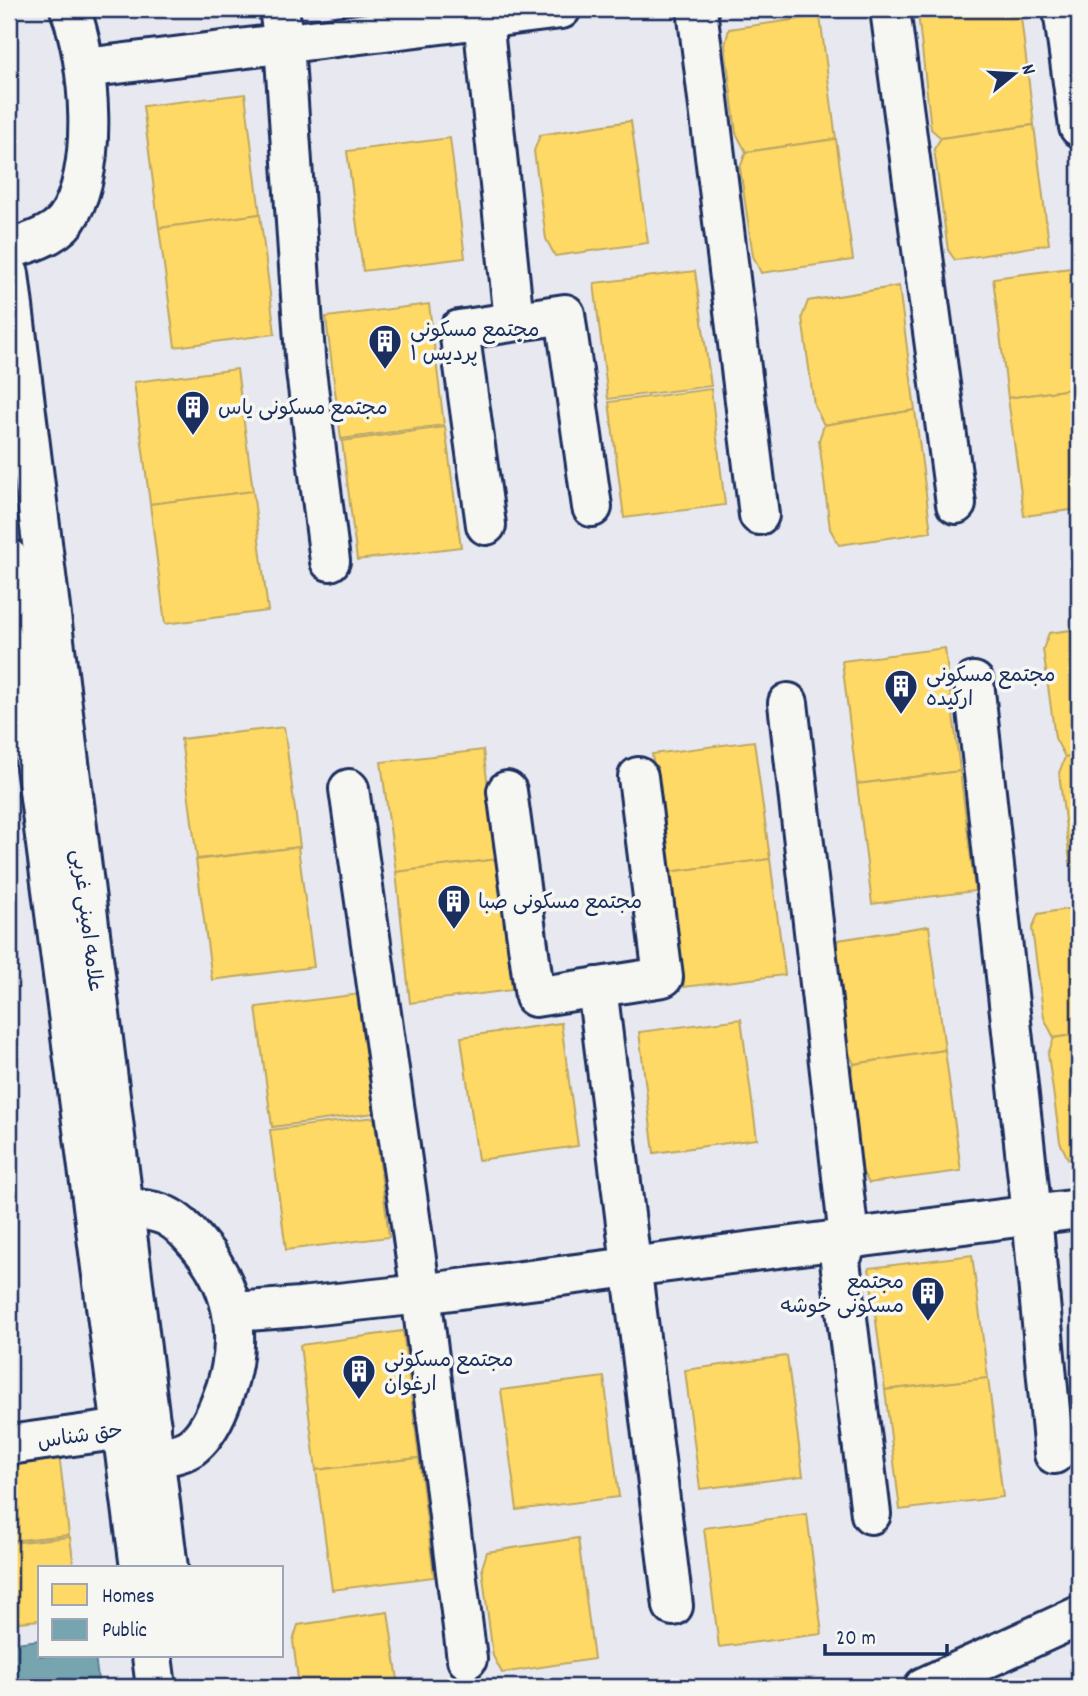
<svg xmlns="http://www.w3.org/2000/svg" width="1088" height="1696" font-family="Dekko,'Playpen Sans Arabic',sans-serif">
<rect width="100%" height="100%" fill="#e8e9f0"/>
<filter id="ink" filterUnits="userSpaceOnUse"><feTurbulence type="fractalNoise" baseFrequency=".0143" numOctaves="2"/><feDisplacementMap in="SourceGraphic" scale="14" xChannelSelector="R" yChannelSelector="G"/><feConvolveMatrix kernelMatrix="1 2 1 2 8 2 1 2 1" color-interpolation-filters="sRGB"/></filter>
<g filter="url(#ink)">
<g fill="#ffd966" stroke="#bba664" stroke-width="2">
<path d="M133,9H181L134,15Z"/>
<path d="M920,9H1020L1034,125L941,138L931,129L918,13Z"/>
<path d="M820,16L836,139L746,152L736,133L725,45L729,29Z"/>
<path d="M245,94L260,214L159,228L143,106Z"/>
<path d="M631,121L648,243L555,256L546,239L534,151L540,135Z"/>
<path d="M1034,125L1049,244L955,260L948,250L934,149L941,138Z"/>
<path d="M450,138L465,258L363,271L347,151Z"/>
<path d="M836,139L853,260L761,273L753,256L740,168L746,152Z"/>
<path d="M260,214L275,334L175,347L159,228Z"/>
<path d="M1079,267V388L1008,398L993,278Z"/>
<path d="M695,271L711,386L608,399L594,283Z"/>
<path d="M899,286L915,410L824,425L814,405L802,317L808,301Z"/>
<path d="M429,304L444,425L341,439L326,317Z"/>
<path d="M237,369L253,491L150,504L134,382Z"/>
<path d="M1079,388V509L1024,516L1008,398Z"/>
<path d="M711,389L725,505L624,518L609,402Z"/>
<path d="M915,410L931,532L839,545L830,529L819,440L824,425Z"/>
<path d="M445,427L461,547L357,560L342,441Z"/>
<path d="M253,491L268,611L165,624L150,504Z"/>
<path d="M1079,629V755L1065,757L1055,738L1043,649L1049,633Z"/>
<path d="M945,648L960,771L857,784L842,661Z"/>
<path d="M284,727L300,847L197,859L181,739Z"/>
<path d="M754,741L770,859L668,872L652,754Z"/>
<path d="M483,750L498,859L396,872L381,762Z"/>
<path d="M1079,755V877L1070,861L1059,773L1065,757Z"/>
<path d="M960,771L975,891L872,904L857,784Z"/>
<path d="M298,847L314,967L212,980L196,860Z"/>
<path d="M498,859L512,990L410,1003L396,872Z"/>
<path d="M770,859L785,975L684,987L668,872Z"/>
<path d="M1079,907V1034L1054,1038L1044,1018L1032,929L1038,914Z"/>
<path d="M929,926L945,1050L854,1064L844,1044L832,956L838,940Z"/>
<path d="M360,994L375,1113L272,1127L256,1007Z"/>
<path d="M741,1019L757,1139L654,1153L639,1032Z"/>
<path d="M561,1023L578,1146L478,1160L461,1037Z"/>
<path d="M1079,1034V1157L1068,1159L1060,1142L1048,1054L1054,1038Z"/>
<path d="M945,1050L961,1171L869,1183L860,1168L848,1080L854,1064Z"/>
<path d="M374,1117L389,1237L286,1250L270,1130Z"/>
<path d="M1079,1252V1325L1070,1253Z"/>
<path d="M972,1255L988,1378L885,1390L869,1268Z"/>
<path d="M403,1331L419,1458L316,1470L300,1345Z"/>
<path d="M787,1356L803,1476L700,1489L685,1370Z"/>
<path d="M604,1377L619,1497L517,1510L501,1390Z"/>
<path d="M988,1378L1003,1497L900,1510L885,1390Z"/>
<path d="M59,1454L69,1535L9,1541V1460Z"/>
<path d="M419,1458L434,1577L332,1590L316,1470Z"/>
<path d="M807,1514L822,1634L719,1647L704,1528Z"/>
<path d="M70,1537L74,1568H40V1620L9,1623V1543Z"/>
<path d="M578,1538L594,1659L502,1673L493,1656L482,1568L487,1552Z"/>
<path d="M388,1612L399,1687H299L293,1641L298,1625Z"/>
</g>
<path fill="#76a5af" stroke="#5b8297" stroke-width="2" d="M40,1640V1656H95L99,1687H9V1644Z"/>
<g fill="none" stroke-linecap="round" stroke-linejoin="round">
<defs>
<g id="minor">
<path d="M279,9L284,43L306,371L330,561"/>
<path d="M482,9L514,321"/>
<path d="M697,9L759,515"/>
<path d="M890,9L956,504"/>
<path d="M1063,9L1079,127"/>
<path d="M486,525L459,330L565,314L592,507"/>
<path d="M974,682L1032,1215L1054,1454"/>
<path d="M788,703L849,1238L840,1261L871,1514"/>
<path d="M349,789L421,1294L467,1659"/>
<path d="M507,791L535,997L663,977L638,777"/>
<path d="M597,987L673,1606"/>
<path d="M9,1445L151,1425"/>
</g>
<g id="tertiary">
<path d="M85,68L561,9"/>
<path d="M9,249C27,244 54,236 66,220C100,172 90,61 70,9"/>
<path d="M124,1208C138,1209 157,1210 170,1218C181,1224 190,1235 198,1244C238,1290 244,1347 220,1404C214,1419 204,1438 190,1448C180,1454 166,1456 154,1458"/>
<path d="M234,1312L300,1307L421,1294L1079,1209"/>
</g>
<g id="secondary">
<path d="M9,274L168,1568"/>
<path d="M9,559L140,1568"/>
<path d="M152,1656L156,1687"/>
<path d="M924,1687L1079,1616"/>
</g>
</defs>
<use href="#minor" stroke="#1b2f5e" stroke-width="44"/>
<use href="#tertiary" stroke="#1b2f5e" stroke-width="44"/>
<use href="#secondary" stroke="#1b2f5e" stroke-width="44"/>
<use href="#minor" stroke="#f6f6f2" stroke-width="38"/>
<use href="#tertiary" stroke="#f6f6f2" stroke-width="38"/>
<use href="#secondary" stroke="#f6f6f2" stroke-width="38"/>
</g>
</g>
<defs>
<symbol id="building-pin" viewBox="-11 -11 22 30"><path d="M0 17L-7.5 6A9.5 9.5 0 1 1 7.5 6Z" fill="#1b2f5e" stroke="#f6f6f2"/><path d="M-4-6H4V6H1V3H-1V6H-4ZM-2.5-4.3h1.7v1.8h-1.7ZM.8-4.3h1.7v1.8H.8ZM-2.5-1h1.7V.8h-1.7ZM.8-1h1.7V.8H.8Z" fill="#fff"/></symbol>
</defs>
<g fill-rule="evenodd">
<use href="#building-pin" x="366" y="322" width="38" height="52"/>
<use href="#building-pin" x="174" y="388" width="38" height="52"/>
<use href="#building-pin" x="882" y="667" width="38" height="52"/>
<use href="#building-pin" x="435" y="882" width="38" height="52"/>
<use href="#building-pin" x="909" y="1274" width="38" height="52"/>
<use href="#building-pin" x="340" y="1352" width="38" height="52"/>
</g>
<g text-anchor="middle" stroke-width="7" stroke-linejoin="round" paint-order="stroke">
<g font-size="21" fill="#1b2f5e" stroke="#f6f6f2" text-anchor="start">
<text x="410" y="336">مجتمع مسکونی<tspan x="410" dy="24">پردیس ۱</tspan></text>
<text x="218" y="414">مجتمع مسکونی یاس</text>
<text x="926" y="681">مجتمع مسکونی<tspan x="926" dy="24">ارکیده</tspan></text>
<text x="478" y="908">مجتمع مسکونی صبا</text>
<text x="904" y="1288" text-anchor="end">مجتمع<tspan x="904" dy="24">مسکونی خوشه</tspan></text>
<text x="384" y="1366">مجتمع مسکونی<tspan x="384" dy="24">ارغوان</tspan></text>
</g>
<g font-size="21" fill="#1b2f5e" stroke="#f6f6f2">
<text transform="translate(88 921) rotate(83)" y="7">علامه امینی غربی</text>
<text transform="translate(80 1435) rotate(-8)" y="7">حق شناس</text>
</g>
</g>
<rect width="1088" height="1696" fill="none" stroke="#f6f6f2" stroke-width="35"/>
<rect x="18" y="18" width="1053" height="1661" fill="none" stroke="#1b2f5e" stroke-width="2.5" filter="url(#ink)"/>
<rect x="38" y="1566" width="245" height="91" fill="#f6f6f2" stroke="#9ea6b7" stroke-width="2"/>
<rect x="52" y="1584" width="35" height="21" fill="#ffd966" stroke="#9ea6b7" stroke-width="2"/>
<text x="102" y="1602" font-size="21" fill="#1b2f5e">Homes</text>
<rect x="52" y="1619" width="35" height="21" fill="#76a5af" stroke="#9ea6b7" stroke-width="2"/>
<text x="102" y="1636" font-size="21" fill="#1b2f5e">Public</text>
<g transform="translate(1014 74) rotate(72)" stroke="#f6f6f2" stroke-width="5" paint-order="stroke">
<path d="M0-5L12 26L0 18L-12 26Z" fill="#1b2f5e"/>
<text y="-10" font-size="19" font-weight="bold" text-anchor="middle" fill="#1b2f5e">N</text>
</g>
<path d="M825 1644v10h122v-10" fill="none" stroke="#1b2f5e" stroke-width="3.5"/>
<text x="836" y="1644" font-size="21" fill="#1b2f5e" stroke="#f6f6f2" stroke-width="5" paint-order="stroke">20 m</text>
</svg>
